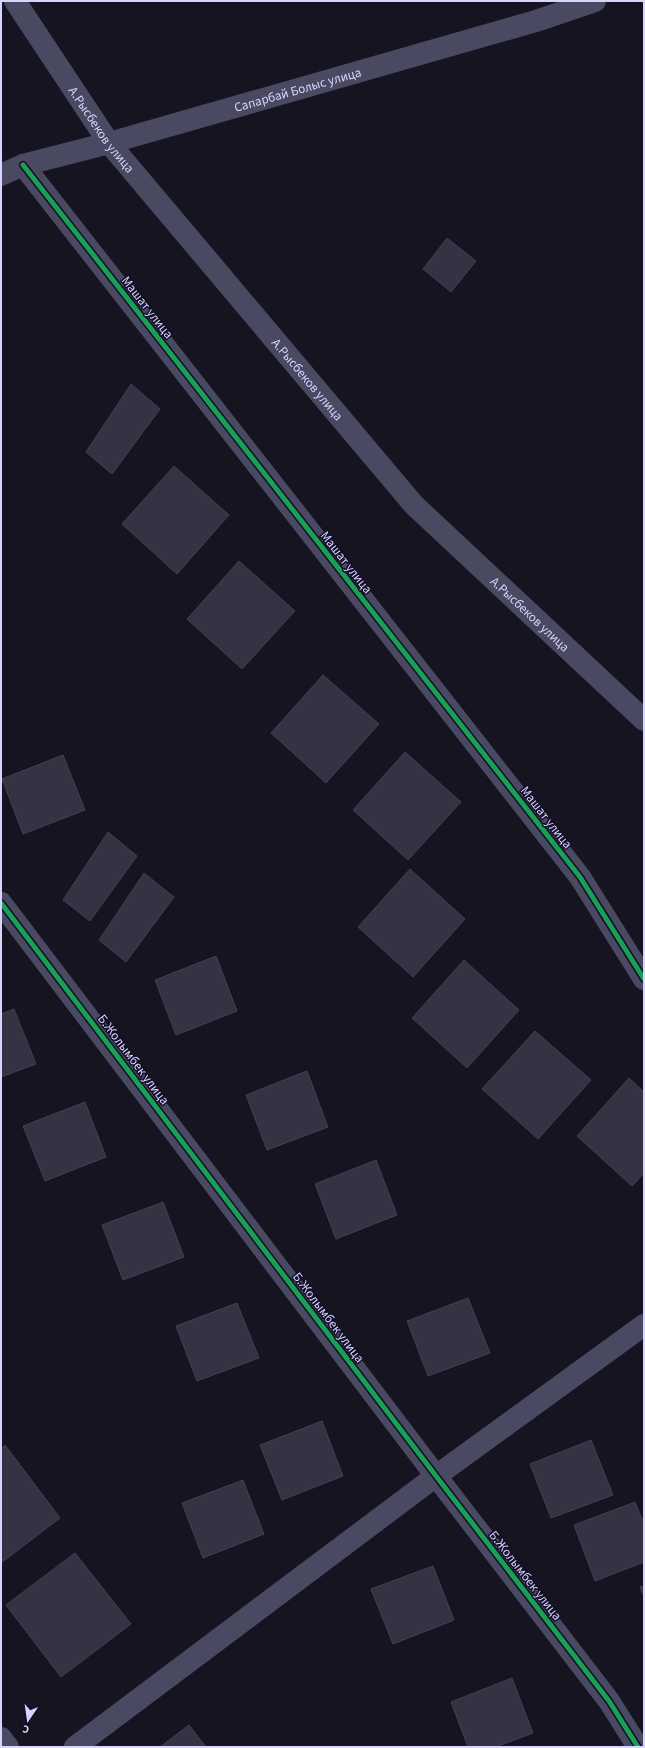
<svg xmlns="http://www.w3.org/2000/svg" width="645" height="1748" font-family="'Source Sans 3',sans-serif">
<rect width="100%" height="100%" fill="#161421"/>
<g fill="#343243" stroke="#433f54">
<path d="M447,238L476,261L451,292L423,269Z"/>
<path d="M131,384L160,409L112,474L86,452Z"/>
<path d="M174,466L229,515L177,574L122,524Z"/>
<path d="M239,561L295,611L242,669L187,619Z"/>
<path d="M323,675L379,724L326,783L271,733Z"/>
<path d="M405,752L461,802L408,860L353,810Z"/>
<path d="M63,755L85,810L23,834L2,779Z"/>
<path d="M108,832L137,856L90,921L63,900Z"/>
<path d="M410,869L465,919L413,977L358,927Z"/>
<path d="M144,873L174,897L126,962L99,940Z"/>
<path d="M216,956L237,1011L176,1035L155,980Z"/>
<path d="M464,960L519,1010L467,1068L412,1018Z"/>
<path d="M14,1009L36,1064L1,1077V1014Z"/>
<path d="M535,1031L591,1080L538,1139L482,1089Z"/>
<path d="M307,1071L328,1127L267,1150L246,1095Z"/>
<path d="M629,1078L644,1092V1173L632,1186L577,1136Z"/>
<path d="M85,1102L106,1157L45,1181L23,1126Z"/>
<path d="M376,1160L397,1215L336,1239L315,1184Z"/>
<path d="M163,1202L184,1257L123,1280L102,1225Z"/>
<path d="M468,1298L490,1353L428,1376L407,1321Z"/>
<path d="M237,1303L259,1358L197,1381L176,1326Z"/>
<path d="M322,1421L343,1476L282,1500L260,1445Z"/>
<path d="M591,1440L613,1495L551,1518L530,1464Z"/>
<path d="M5,1445L60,1518L1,1563V1449Z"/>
<path d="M243,1480L264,1534L203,1558L182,1503Z"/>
<path d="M635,1502L644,1524V1562L595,1581L574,1525Z"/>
<path d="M75,1553L131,1624L61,1677L6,1605Z"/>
<path d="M433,1566L454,1620L393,1644L371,1589Z"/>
<path d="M644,1586V1597L640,1587Z"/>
<path d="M512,1678L533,1733L496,1747H468L451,1702Z"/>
<path d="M189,1725L206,1747H160Z"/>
</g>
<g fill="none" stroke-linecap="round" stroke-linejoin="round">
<g stroke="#4a4962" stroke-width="22">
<path id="s1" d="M15,1L109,143L414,505L644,720"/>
<path d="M23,165L580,877L644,979"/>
<path id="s2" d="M1,175L23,165L109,143L536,21L595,1"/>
<path d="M1,903L436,1476L609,1701L638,1747"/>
<path d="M1,1738L8,1747"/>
<path d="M75,1747L436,1476L644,1325"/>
</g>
<defs>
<g id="cycleway">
<path d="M23,165L580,877L644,979"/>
<path d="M1,903L436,1476L609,1701L638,1747"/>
</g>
</defs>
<use href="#cycleway" stroke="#130f26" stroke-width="8"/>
<use href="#cycleway" stroke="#1a9f57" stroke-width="5"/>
</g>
<g text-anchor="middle" stroke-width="3" stroke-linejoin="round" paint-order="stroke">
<g font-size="13" fill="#d9d4ff" stroke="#130f26">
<text dy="5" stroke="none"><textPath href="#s2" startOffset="309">Сапарбай Болыс улица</textPath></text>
<text dy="5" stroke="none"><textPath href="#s1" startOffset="155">А.Рысбеков улица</textPath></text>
<text transform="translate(148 307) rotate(52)" y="5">Машат улица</text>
<text dy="5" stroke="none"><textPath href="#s1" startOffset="479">А.Рысбеков улица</textPath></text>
<text transform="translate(347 562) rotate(52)" y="5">Машат улица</text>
<text dy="5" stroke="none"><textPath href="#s1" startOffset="803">А.Рысбеков улица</textPath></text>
<text transform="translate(547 817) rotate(52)" y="5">Машат улица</text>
<text transform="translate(134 1059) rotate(53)" y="5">Б.Жолымбек улица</text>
<text transform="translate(329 1317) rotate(53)" y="5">Б.Жолымбек улица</text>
<text transform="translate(526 1575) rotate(52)" y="5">Б.Жолымбек улица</text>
</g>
</g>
<rect width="645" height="1748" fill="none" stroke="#d9d4ff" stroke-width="4"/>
<g transform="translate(28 1720) rotate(193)" stroke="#130f26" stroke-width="3" paint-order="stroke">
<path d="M0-3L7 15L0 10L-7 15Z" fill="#d9d4ff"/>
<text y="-6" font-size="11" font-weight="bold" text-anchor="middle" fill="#d9d4ff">С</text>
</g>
</svg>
